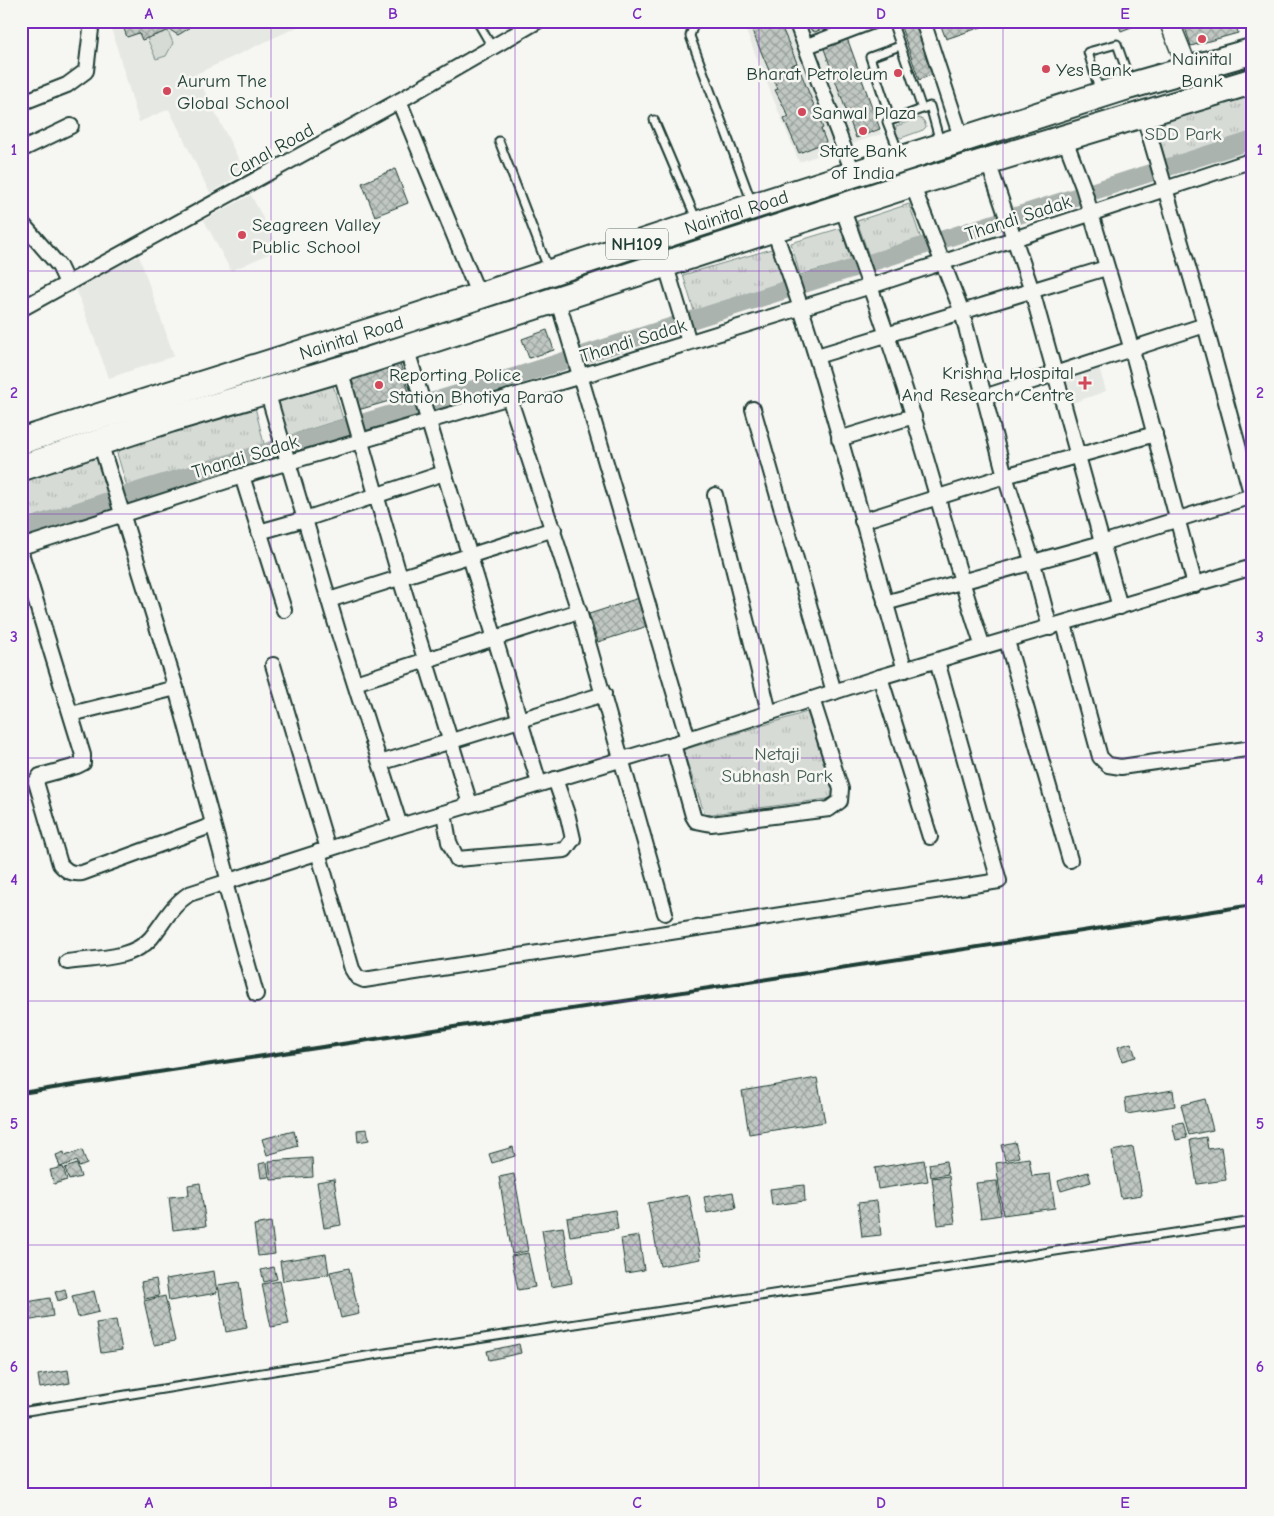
<svg xmlns="http://www.w3.org/2000/svg" width="1274" height="1516" font-family="'Comic Neue',sans-serif">
<defs>
<pattern id="park-tufts" width="24" height="20" patternUnits="userSpaceOnUse" patternTransform="scale(1.25)"><rect width="24" height="20" fill="#d6dbd6"/><path d="M3 7l-1-3M5 7V3M7 7l1-3M15 17l-1-3M17 17v-4M19 17l1-3" fill="none" stroke="#b7bdb8"/></pattern>
<pattern id="building-cross-hatch" width="8" height="8" patternUnits="userSpaceOnUse" patternTransform="scale(1.25)"><rect width="8" height="8" fill="#c1c8c3"/><path d="M0 0l8 8M0 8l8-8" fill="none" stroke="#9ca49f"/></pattern>
</defs>
<rect width="100%" height="100%" fill="#f6f6f2"/>
<filter id="ink" filterUnits="userSpaceOnUse"><feTurbulence type="fractalNoise" baseFrequency=".02" numOctaves="2"/><feDisplacementMap in="SourceGraphic" scale="10" xChannelSelector="R" yChannelSelector="G"/><feConvolveMatrix kernelMatrix="1 2 1 2 8 2 1 2 1" color-interpolation-filters="sRGB"/></filter>
<g filter="url(#ink)">
<g fill="#e6e8e4">
<path d="M109,21H310L196,74L245,172L210,193L169,109L139,122Z"/>
<path d="M742,21H890L847,37L881,134L799,162Z"/>
<path d="M251,195L279,249L231,271L204,220Z"/>
<path d="M139,256L174,356L109,378L75,286Z"/>
<path d="M1098,364L1106,391L1072,403L1064,374Z"/>
</g>
<g fill="#d6dbd6" stroke="#7a8c85">
<path d="M168,31L173,43L166,56L156,59L147,38Z"/>
<path d="M919,118L924,121L926,127L923,130L901,138L895,135L896,126Z"/>
</g>
<g fill="url(#park-tufts)" stroke="#7a8c85">
<path d="M1253,87V132L1166,162L1154,120Z"/>
<path d="M909,204L921,239L869,256L857,221Z"/>
<path d="M841,228L851,261L800,275L791,243Z"/>
<path d="M775,248L785,285L694,311L683,275Z"/>
<path d="M333,385L343,419L288,436L278,402Z"/>
<path d="M255,407L264,444L127,487L116,450Z"/>
<path d="M95,454L107,494L21,521V478Z"/>
<path d="M807,712L835,798L705,815L683,750Z"/>
</g>
<g fill="none" stroke-linecap="round" stroke-linejoin="round">
<path stroke="#aab3ae" stroke-width="18" d="M21,530L150,487L520,375L1253,140"/>
</g>
<g fill="url(#building-cross-hatch)" stroke="#1f3d34">
<path d="M121,21H190L188,29L178,35L170,30L142,40L139,33L127,37Z"/>
<path d="M748,21H779L797,63L771,75Z"/>
<path d="M807,21H840L815,32L811,30Z"/>
<path d="M909,21H919L936,73L919,80L900,24Z"/>
<path d="M939,21H999L946,39Z"/>
<path d="M1117,21H1147L1121,31Z"/>
<path d="M1183,21H1235L1238,33L1191,46Z"/>
<path d="M847,38L880,129L856,138L823,46Z"/>
<path d="M797,63L823,128L821,129L826,142L799,153L784,119L789,117L775,90L778,89L771,75Z"/>
<path d="M395,169L408,203L375,216L362,183Z"/>
<path d="M547,330L554,350L529,358L522,339Z"/>
<path d="M399,360L410,395L358,410L348,375Z"/>
<path d="M639,598L648,626L598,642L589,614Z"/>
<path d="M1131,1043L1136,1057L1122,1061L1118,1047Z"/>
<path d="M817,1078L825,1122L749,1134L742,1091Z"/>
<path d="M1173,1090L1175,1106L1127,1114L1125,1098Z"/>
<path d="M1205,1099L1213,1130L1189,1135L1181,1105Z"/>
<path d="M1183,1122L1187,1138L1176,1140L1172,1124Z"/>
<path d="M367,1129L369,1140L358,1142L357,1130Z"/>
<path d="M294,1131L298,1146L267,1155L262,1139Z"/>
<path d="M1206,1137L1208,1149L1221,1147L1226,1180L1197,1184L1190,1140Z"/>
<path d="M1015,1142L1019,1157L1005,1160L1001,1145Z"/>
<path d="M513,1147L515,1156L492,1163L489,1154Z"/>
<path d="M1133,1147L1142,1195L1121,1198L1112,1151Z"/>
<path d="M82,1150L87,1164L79,1167L77,1161L60,1167L56,1155L64,1152L65,1156Z"/>
<path d="M312,1158L313,1177L271,1180L269,1161Z"/>
<path d="M1029,1158L1032,1176L1050,1174L1055,1208L1003,1215L996,1163Z"/>
<path d="M924,1160L928,1181L878,1189L875,1168Z"/>
<path d="M946,1161L948,1174L931,1177L929,1164Z"/>
<path d="M267,1162L269,1177L261,1178L259,1164Z"/>
<path d="M77,1164L81,1177L69,1180L65,1168Z"/>
<path d="M63,1167L67,1180L54,1184L50,1170Z"/>
<path d="M1088,1172L1091,1182L1061,1191L1058,1181Z"/>
<path d="M514,1174L528,1251L512,1254L499,1177Z"/>
<path d="M949,1176L955,1223L938,1225L932,1178Z"/>
<path d="M334,1179L341,1225L324,1228L317,1182Z"/>
<path d="M997,1181L1001,1215L981,1218L976,1183Z"/>
<path d="M200,1183L206,1226L173,1230L169,1197L189,1195L188,1185Z"/>
<path d="M804,1185L805,1201L772,1205L770,1189Z"/>
<path d="M733,1192L736,1208L707,1213L704,1197Z"/>
<path d="M689,1195L701,1259L660,1266L648,1203Z"/>
<path d="M877,1201L881,1235L862,1237L858,1203Z"/>
<path d="M615,1210L618,1229L570,1236L567,1218Z"/>
<path d="M271,1222L275,1254L258,1256L254,1225Z"/>
<path d="M563,1227L572,1283L551,1287L542,1230Z"/>
<path d="M639,1236L644,1270L626,1273L621,1239Z"/>
<path d="M528,1253L535,1287L518,1290L511,1256Z"/>
<path d="M326,1254L329,1274L283,1281L280,1261Z"/>
<path d="M274,1267L277,1279L264,1282L261,1270Z"/>
<path d="M349,1268L359,1314L341,1318L330,1272Z"/>
<path d="M214,1271L217,1293L169,1301L166,1279Z"/>
<path d="M156,1279L159,1296L145,1299L141,1282Z"/>
<path d="M280,1281L289,1324L271,1327L262,1284Z"/>
<path d="M239,1282L247,1328L226,1332L218,1285Z"/>
<path d="M65,1289L67,1298L58,1301L55,1292Z"/>
<path d="M94,1291L99,1312L78,1317L72,1296Z"/>
<path d="M165,1296L175,1341L154,1345L144,1301Z"/>
<path d="M50,1298L53,1316L21,1322V1303Z"/>
<path d="M116,1320L122,1350L101,1353L96,1323Z"/>
<path d="M519,1344L521,1353L489,1360L487,1351Z"/>
<path d="M68,1370L70,1383L40,1388L38,1375Z"/>
</g>
<g fill="none" stroke-linecap="round" stroke-linejoin="round">
<defs>
<g id="lane">
<path d="M477,21L492,47"/>
<path d="M695,21L690,36L752,203"/>
<path d="M892,21L922,109"/>
<path d="M1099,90L1088,52L1117,44L1130,81"/>
<path d="M654,120L697,221"/>
<path d="M891,120L870,57L900,46"/>
<path d="M499,141L548,268"/>
<path d="M900,155L887,122L930,106L940,142"/>
<path d="M21,591L25,574"/>
<path d="M21,1412L385,1353L1253,1221"/>
</g>
<g id="street">
<path d="M796,21L854,175"/>
<path d="M923,21L962,140"/>
<path d="M807,46L873,21"/>
<path d="M399,101L479,296"/>
<path d="M21,103L67,85L86,71L92,21"/>
<path d="M1143,113L1205,325L1253,500"/>
<path d="M1064,137L1083,187L1132,350L1195,585"/>
<path d="M21,150L71,126"/>
<path d="M988,162L1032,291L1120,607"/>
<path d="M912,184L962,312L1005,476L1033,563L1050,628"/>
<path d="M842,207C866,276 892,345 913,415C937,492 957,571 983,647"/>
<path d="M21,222L59,266L67,283"/>
<path d="M773,228C827,372 861,523 905,670"/>
<path d="M665,263L689,342"/>
<path d="M557,298L688,739"/>
<path d="M21,309L399,101L538,21"/>
<path d="M406,347L539,783"/>
<path d="M817,356L1106,268"/>
<path d="M340,369L400,578L470,804"/>
<path d="M267,391L338,631L400,826"/>
<path d="M509,397L579,611L665,913"/>
<path d="M984,397L1205,325"/>
<path d="M753,409L834,692"/>
<path d="M839,439L914,416"/>
<path d="M100,442L176,688L229,882"/>
<path d="M242,476L284,610"/>
<path d="M715,495L769,712"/>
<path d="M862,521L1005,476L1155,434"/>
<path d="M259,532L305,519L444,473"/>
<path d="M21,547L242,476L581,376L871,286L1253,160"/>
<path d="M21,553L83,755V763L77,766L40,776L36,782L60,864C67,872 72,874 82,873L213,825"/>
<path d="M329,600L554,529"/>
<path d="M885,603L1102,543L1252,496"/>
<path d="M1064,624L1100,757L1108,765L1121,767L1253,748"/>
<path d="M1007,641L1070,860"/>
<path d="M273,665L328,849"/>
<path d="M880,677L930,837"/>
<path d="M355,683L579,611"/>
<path d="M71,714L176,688"/>
<path d="M673,744L693,816L696,821L711,824L829,809L840,801L841,789L812,699"/>
<path d="M380,763L604,694"/>
<path d="M444,813L449,842L457,859L565,850L573,839L568,817L555,779"/>
<path d="M318,852L352,969L357,977L364,980L999,881L937,661"/>
<path d="M225,883L256,994"/>
<path d="M67,962C94,958 132,960 151,938C164,922 172,905 189,894L400,826L673,744L880,677L1253,567"/>
</g>
<path id="secondary" d="M1169,21L1188,69"/>
<g id="highway">
<path id="s1" d="M21,441L412,318L698,224L1126,87L1253,51"/>
<path d="M21,468L171,419L348,367L912,184L1253,81"/>
</g>
</defs>
<use href="#lane" stroke="#1f3d34" stroke-width="11"/>
<use href="#street" stroke="#1f3d34" stroke-width="18"/>
<use href="#secondary" stroke="#1f3d34" stroke-width="22"/>
<use href="#highway" stroke="#1f3d34" stroke-width="29"/>
<use href="#lane" stroke="#f6f6f2" stroke-width="7"/>
<use href="#street" stroke="#f6f6f2" stroke-width="14"/>
<use href="#secondary" stroke="#f6f6f2" stroke-width="19"/>
<use href="#highway" stroke="#f6f6f2" stroke-width="25"/>
<path stroke="#1f3d34" stroke-width="4" d="M21,1093L1253,905"/>
</g>
</g>
<path fill="none" stroke="#7b2cbf" stroke-width="1" stroke-opacity="0.55" d="M271,21V1495M515,21V1495M759,21V1495M1003,21V1495M21,271H1253M21,514H1253M21,758H1253M21,1001H1253M21,1245H1253"/>
<g fill="#d1495b" stroke="#f6f6f2" stroke-width="2">
<circle cx="1202" cy="39" r="5"/>
<circle cx="1046" cy="69" r="5"/>
<circle cx="898" cy="73" r="5"/>
<circle cx="167" cy="91" r="5"/>
<circle cx="802" cy="112" r="5"/>
<circle cx="863" cy="131" r="5"/>
<circle cx="242" cy="235" r="5"/>
<path d="M1082.5 375.5h5v5h5v5h-5v5h-5v-5h-5v-5h5z"/>
<circle cx="379" cy="385" r="5"/>
</g>
<g text-anchor="middle" stroke-width="5" stroke-linejoin="round" paint-order="stroke">
<rect fill="#f6f6f2" stroke="#60746d" stroke-width="1" x="606" y="228.5" width="62" height="31" rx="4"/>
<g font-size="18" font-weight="bold" fill="#1f3d34">
<text x="637" y="250">NH109</text>
</g>
<g font-size="19" fill="#1f3d34" stroke="#f6f6f2" text-anchor="start">
<text x="1202" y="65" text-anchor="middle">Nainital<tspan x="1202" dy="22">Bank</tspan></text>
<text x="1056" y="76">Yes Bank</text>
<text x="888" y="80" text-anchor="end">Bharat Petroleum</text>
<text x="177" y="87">Aurum The<tspan x="177" dy="22">Global School</tspan></text>
<text x="812" y="119">Sanwal Plaza</text>
<text x="863" y="157" text-anchor="middle">State Bank<tspan x="863" dy="22">of India</tspan></text>
<text x="252" y="231">Seagreen Valley<tspan x="252" dy="22">Public School</tspan></text>
<text x="1074" y="379" text-anchor="end">Krishna Hospital<tspan x="1074" dy="22">And Research Centre</tspan></text>
<text x="389" y="381">Reporting Police<tspan x="389" dy="22">Station Bhotiya Parao</tspan></text>
</g>
<g font-size="19" fill="#445d54" stroke="#f6f6f2">
<text x="1183" y="140">SDD Park</text>
<text x="777" y="760">Netaji<tspan x="777" dy="22">Subhash Park</tspan></text>
</g>
<g font-size="19" fill="#1f3d34" stroke="#f6f6f2">
<text transform="translate(271 150) rotate(-29)" y="7">Canal Road</text>
<text dy="7" stroke="none"><textPath href="#s1" startOffset="751">Nainital Road</textPath></text>
<text transform="translate(1018 217) rotate(-18)" y="7">Thandi Sadak</text>
<text dy="7" stroke="none"><textPath href="#s1" startOffset="346">Nainital Road</textPath></text>
<text transform="translate(633 340) rotate(-17)" y="7">Thandi Sadak</text>
<text transform="translate(245 456) rotate(-17)" y="7">Thandi Sadak</text>
</g>
</g>
<rect width="1274" height="1516" fill="none" stroke="#f6f6f2" stroke-width="55"/>
<rect x="28" y="28" width="1218" height="1460" fill="none" stroke="#7b2cbf" stroke-width="2"/>
<g font-size="16" text-anchor="middle" font-weight="bold" fill="#7b2cbf">
<text x="149" y="19">A</text>
<text x="393" y="19">B</text>
<text x="637" y="19">C</text>
<text x="881" y="19">D</text>
<text x="1125" y="19">E</text>
<text x="14" y="155">1</text>
<text x="1260" y="155">1</text>
<text x="14" y="398">2</text>
<text x="1260" y="398">2</text>
<text x="14" y="642">3</text>
<text x="1260" y="642">3</text>
<text x="14" y="885">4</text>
<text x="1260" y="885">4</text>
<text x="14" y="1129">5</text>
<text x="1260" y="1129">5</text>
<text x="14" y="1372">6</text>
<text x="1260" y="1372">6</text>
<text x="149" y="1508">A</text>
<text x="393" y="1508">B</text>
<text x="637" y="1508">C</text>
<text x="881" y="1508">D</text>
<text x="1125" y="1508">E</text>
</g>
</svg>
